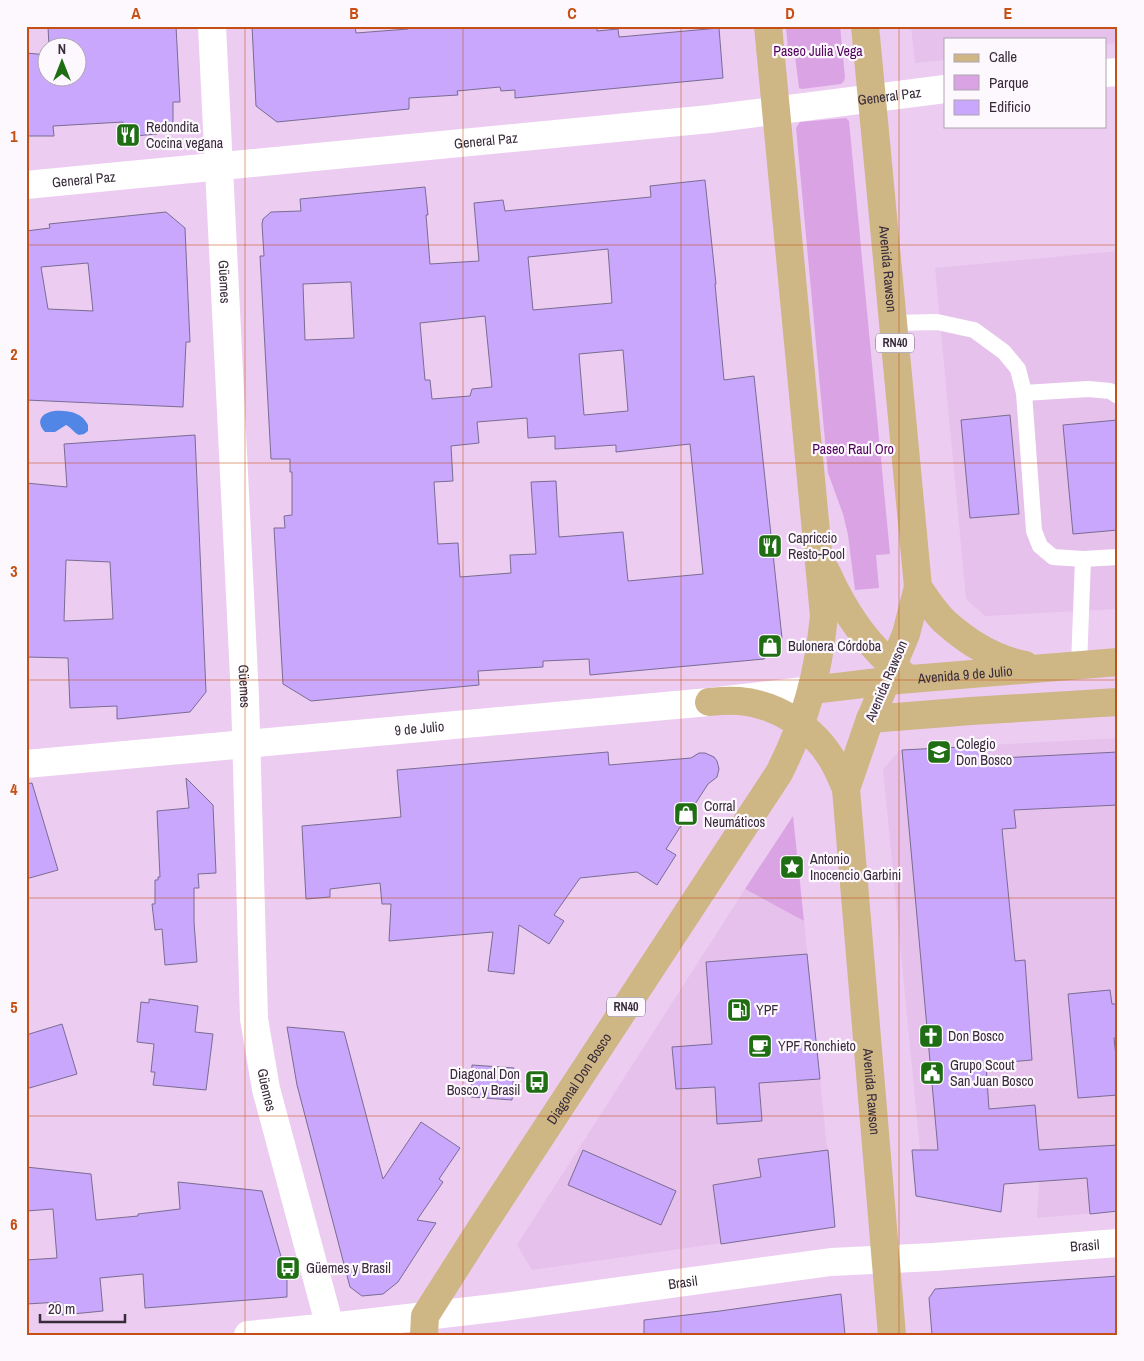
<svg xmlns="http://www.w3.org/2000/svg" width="1144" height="1361" font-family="'Archivo Narrow',sans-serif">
<rect width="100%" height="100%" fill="#ecccf1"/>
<g fill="#e6c1ec">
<path d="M911,26H1118V43L1105,44V39H945V60L915,63Z"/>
<path d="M1118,251V609L985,616L966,599L935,268Z"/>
<path d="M1118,738V1211L1037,1218L1040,1164L955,1148L920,1150L883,769L900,750Z"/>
<path d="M745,889L804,921L835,1227L532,1270L517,1245Z"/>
</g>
<g fill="#daa3e3">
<path d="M786,26H840L845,77L844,81L841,84L802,89L799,88L795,56L788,49Z"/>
<path d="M846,118L849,121L890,554L876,555L879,588L855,590L848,535L843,514L828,473L796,128L800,122Z"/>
<path d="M793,816L804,921L745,889Z"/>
</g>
<path fill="#5186e6" d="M54,411C67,410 82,412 88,425V431L84,434L79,435C74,433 71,427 66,425L55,432H45C35,421 42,413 54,411Z"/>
<g fill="#c8a7fd" stroke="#7a6c92" fill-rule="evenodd">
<path d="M48,26H176L180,102H173V122L157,134L135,136L122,137L123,122L53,126L54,136H26V53L48,55V78H78V48H49Z"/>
<path d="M252,26H355L356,33L408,29V26H597V31L618,29L619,37L719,28L723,78L515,98V90L501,91L500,87L457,91L458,95L409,98V109L277,122L256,106Z"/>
<path d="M705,180L716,284H715L724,380L754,376L782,638L764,659L590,675L589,659L543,661V667L478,671L479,685L311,701L283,684L274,528H285L284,516L292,515V472H290V459H271L260,256H264L262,224L263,219L271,212L301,211L300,199L425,187L428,215H426L430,264L479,261L474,203L503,200L505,211L651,197L650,186ZM608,249L612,303L533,310L528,257ZM351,282L354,338L305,340L303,284ZM485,316L492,387L472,389L470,396L432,399L430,380H425L420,323ZM623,350L628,411L584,415L579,354ZM527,418L528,438L555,436V449L616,445V452L690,444L703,574L628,581L623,532L559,537L556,481L531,482L536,554L510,555L511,573L460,577L458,543L438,544L434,482L453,481L451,446L479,443L477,422Z"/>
<path d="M166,212L185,228L190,342H186L183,407L26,400V231L50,228L49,224ZM88,263L93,311L48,309L41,267Z"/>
<path d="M1010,415L1019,514L970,518L961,420Z"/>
<path d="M1118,420V530L1073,534L1063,425Z"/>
<path d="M195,435L206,692L190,712L117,719V706L70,708L68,658L26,657L28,520H26V483L67,487L64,444ZM66,560L110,562L113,619L64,621Z"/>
<path d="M980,746L981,759L1118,752V805L1014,810L1016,828L1002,829L1015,961L1025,960L1032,1060L986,1064L989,1109L1035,1105L1039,1150L1118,1145V1211L1090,1214L1087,1178L1004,1184L1001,1212L916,1196L912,1150H938L902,750Z"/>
<path d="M608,752L609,765L691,758L699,753H705L714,757L717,761L719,769L717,777L708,784L666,849L676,855L657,885L637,872L580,878L554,915L564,921L549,944L519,925L514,974L488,971L493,932L389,941L391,904H382L380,883L330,889V897L306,899L302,826L401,817L397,770Z"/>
<path d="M186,778L213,805L216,873L198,874L199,888H194V922L197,962L165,965L162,929L155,930L152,904H155V880H158V877H160L157,811L189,808Z"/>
<path d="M32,783L58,870L26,879V784Z"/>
<path d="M807,954L820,1079L759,1083L762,1121L717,1124L715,1087L676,1089L672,1047L712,1044L706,962Z"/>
<path d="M1110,990L1112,1004H1118V1038H1114L1118,1075V1095L1078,1098L1068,994Z"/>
<path d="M149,999L198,1006L195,1032L213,1034L206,1090L153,1085L155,1072H151L154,1044L137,1042L141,1002L149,1003Z"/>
<path d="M62,1024L77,1074L26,1089V1035Z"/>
<path d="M287,1027L344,1032L383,1179L421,1122L460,1148L439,1179L443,1182L417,1220L436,1223L398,1282L383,1294L362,1296L350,1287L297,1085Z"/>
<path d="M472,1065L514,1068L512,1100L471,1097Z"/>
<path d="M583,1150L676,1191L661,1225L568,1185Z"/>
<path d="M828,1150L835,1227L721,1244L713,1185L761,1177L758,1159Z"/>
<path d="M26,1167L91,1174L96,1220L138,1216V1214L180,1209L178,1182L262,1191L287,1277V1297L145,1308L143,1274L100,1278L103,1311L62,1315L60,1302L26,1304V1260L57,1258L53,1209L26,1211Z"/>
<path d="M1118,1276V1335H932L929,1298L935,1289Z"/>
<path d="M841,1294L845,1335H644V1320L720,1311Z"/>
</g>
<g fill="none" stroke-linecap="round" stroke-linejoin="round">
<g stroke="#fff" stroke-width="16">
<path d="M893,323L937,322L974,330L1004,352L1018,369L1024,393L1034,531L1040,546L1053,557L1083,559L1118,557"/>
<path d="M1024,393L1088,389L1110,391L1118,396"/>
<path d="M1079,665L1083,559"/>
</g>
<g stroke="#fff" stroke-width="28">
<path id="s1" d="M212,26L245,697L254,1019L266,1089L330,1327L339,1335"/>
<path d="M1105,73L1118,72"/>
<path id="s2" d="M26,185L710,119L945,89"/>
<path id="s3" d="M26,764L709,702L812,690"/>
<path id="s4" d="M248,1335L330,1327L503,1307L831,1262L934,1257L1118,1243"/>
</g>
<g stroke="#cfb685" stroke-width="28">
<path id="s5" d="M865,26L918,587L906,634L869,722L846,789L892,1335"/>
<path d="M826,571C845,614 869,648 906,677"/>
<path d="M918,587C926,599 934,611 944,621C967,642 995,659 1025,665"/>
<path id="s6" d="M812,690L887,681L1118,662"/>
<path d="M709,702C719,701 729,700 739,701C777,704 814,728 833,761C838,770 842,779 846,789"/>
<path d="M870,719L971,711L1118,702"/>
<path id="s7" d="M424,1335L425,1316L481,1228L779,773C806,719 818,676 824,616L768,26"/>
</g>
</g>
<path fill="none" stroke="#c55015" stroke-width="1" stroke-opacity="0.55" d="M245,26V1335M463,26V1335M681,26V1335M899,26V1335M26,245H1118M26,463H1118M26,680H1118M26,898H1118M26,1116H1118"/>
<defs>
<symbol id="restaurant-square" viewBox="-11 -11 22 22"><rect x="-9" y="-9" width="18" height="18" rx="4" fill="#1f6e13" stroke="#fdf7fe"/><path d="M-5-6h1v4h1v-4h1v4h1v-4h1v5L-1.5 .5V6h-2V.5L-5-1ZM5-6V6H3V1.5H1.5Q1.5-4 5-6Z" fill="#fff"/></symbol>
<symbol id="shop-square" viewBox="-11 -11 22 22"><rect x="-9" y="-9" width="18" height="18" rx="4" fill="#1f6e13" stroke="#fdf7fe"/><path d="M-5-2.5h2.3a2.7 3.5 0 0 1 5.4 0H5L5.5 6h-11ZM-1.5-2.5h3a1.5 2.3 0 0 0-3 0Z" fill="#fff"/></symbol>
<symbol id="school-square" viewBox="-11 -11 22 22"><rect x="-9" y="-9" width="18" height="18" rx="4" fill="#1f6e13" stroke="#fdf7fe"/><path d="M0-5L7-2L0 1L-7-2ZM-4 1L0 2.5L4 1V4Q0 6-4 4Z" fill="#fff"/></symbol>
<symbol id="sight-square" viewBox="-11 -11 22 22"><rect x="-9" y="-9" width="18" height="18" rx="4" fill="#1f6e13" stroke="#fdf7fe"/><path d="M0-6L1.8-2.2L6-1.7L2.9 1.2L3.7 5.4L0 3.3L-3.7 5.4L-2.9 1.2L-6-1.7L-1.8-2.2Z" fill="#fff"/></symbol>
<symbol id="fuel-square" viewBox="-11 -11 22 22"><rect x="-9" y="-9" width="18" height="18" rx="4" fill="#1f6e13" stroke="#fdf7fe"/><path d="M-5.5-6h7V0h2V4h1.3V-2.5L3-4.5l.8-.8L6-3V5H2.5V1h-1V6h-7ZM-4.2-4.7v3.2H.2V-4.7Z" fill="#fff"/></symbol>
<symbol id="church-square" viewBox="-11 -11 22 22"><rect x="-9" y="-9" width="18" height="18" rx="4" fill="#1f6e13" stroke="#fdf7fe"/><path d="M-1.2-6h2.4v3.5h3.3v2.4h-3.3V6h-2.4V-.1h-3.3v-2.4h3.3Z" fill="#fff"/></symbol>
<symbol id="cafe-square" viewBox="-11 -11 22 22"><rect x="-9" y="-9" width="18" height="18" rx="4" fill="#1f6e13" stroke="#fdf7fe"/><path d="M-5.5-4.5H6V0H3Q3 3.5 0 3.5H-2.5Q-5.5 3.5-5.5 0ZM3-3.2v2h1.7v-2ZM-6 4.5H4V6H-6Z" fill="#fff"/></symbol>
<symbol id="civic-square" viewBox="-11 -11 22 22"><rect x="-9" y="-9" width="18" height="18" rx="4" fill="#1f6e13" stroke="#fdf7fe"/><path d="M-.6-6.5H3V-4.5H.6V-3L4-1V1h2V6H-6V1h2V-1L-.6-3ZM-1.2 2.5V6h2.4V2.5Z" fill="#fff"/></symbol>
<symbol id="bus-square" viewBox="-11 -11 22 22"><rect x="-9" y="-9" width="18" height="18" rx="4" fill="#1f6e13" stroke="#fdf7fe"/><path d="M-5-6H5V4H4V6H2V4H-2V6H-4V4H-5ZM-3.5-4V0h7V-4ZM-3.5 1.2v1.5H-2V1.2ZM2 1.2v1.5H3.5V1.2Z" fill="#fff"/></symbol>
</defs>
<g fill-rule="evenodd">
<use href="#restaurant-square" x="114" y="121" width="28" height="28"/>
<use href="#restaurant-square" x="756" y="532" width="28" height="28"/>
<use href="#shop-square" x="756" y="632" width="28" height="28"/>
<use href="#school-square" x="925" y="738" width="28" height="28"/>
<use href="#shop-square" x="672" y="800" width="28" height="28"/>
<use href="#sight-square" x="778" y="853" width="28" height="28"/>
<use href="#fuel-square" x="725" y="996" width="28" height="28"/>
<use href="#church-square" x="917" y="1022" width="28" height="28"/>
<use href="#cafe-square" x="746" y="1032" width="28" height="28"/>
<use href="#civic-square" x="918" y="1059" width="28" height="28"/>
<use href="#bus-square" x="523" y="1068" width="28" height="28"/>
<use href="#bus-square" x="274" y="1254" width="28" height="28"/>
</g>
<g text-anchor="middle" stroke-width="4.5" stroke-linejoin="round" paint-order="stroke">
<g fill="#fdf7fe" stroke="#736875" stroke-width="1">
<rect x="876" y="333.5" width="38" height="19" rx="4"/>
<rect x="607" y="997.5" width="38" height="19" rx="4"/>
</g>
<g font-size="12" font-weight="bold" fill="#382b3a">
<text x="895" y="347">RN40</text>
<text x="626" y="1011">RN40</text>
</g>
<g font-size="14" fill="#50015d" stroke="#fdf7fe">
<text x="818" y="56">Paseo Julia Vega</text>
<text x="853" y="454">Paseo Raul Oro</text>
</g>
<g font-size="14" fill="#382b3a" stroke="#fdf7fe">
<text dy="5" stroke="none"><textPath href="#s2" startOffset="868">General Paz</textPath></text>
<text dy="5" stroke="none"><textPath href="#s2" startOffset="462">General Paz</textPath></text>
<text dy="5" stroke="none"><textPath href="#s2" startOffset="58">General Paz</textPath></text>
<text dy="5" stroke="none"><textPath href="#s5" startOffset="244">Avenida Rawson</textPath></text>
<text dy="5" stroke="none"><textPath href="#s1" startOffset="256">Güemes</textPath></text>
<text dy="5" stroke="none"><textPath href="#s6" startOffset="154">Avenida 9 de Julio</textPath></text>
<text transform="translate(886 681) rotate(-67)" y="5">Avenida Rawson</text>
<text dy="5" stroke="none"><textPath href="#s1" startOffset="661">Güemes</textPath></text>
<text dy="5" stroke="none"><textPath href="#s3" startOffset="395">9 de Julio</textPath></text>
<text dy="5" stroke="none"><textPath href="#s7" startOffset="302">Diagonal Don Bosco</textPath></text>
<text dy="5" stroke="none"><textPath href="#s1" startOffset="1066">Güemes</textPath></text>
<text dy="5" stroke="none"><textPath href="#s5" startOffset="1082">Avenida Rawson</textPath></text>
<text dy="5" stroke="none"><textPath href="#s4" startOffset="842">Brasil</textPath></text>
<text dy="5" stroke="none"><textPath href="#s4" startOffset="438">Brasil</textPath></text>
</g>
<g font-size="14" fill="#382b3a" stroke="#fdf7fe" text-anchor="start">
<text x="146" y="132">Redondita<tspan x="146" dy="16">Cocina vegana</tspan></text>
<text x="788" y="543">Capriccio<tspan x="788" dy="16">Resto-Pool</tspan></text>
<text x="788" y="651">Bulonera Córdoba</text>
<text x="956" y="749">Colegio<tspan x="956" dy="16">Don Bosco</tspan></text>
<text x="704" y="811">Corral<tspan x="704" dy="16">Neumáticos</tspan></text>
<text x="810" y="864">Antonio<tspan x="810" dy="16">Inocencio Garbini</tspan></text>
<text x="756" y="1015">YPF</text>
<text x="948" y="1041">Don Bosco</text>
<text x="778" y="1051">YPF Ronchieto</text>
<text x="950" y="1070">Grupo Scout<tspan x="950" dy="16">San Juan Bosco</tspan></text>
<text x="520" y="1079" text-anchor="end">Diagonal Don<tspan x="520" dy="16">Bosco y Brasil</tspan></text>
<text x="306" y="1273">Güemes y Brasil</text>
</g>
</g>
<rect width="1144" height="1361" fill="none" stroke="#fdf7fe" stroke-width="55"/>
<rect x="944" y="38" width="162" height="90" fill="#fdf7fe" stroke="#aea5b0"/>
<rect x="954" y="54" width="25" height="8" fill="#cfb685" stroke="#aea5b0"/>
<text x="989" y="62" font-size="15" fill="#382b3a">Calle</text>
<rect x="954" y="75" width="25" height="15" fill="#daa3e3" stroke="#aea5b0"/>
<text x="989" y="88" font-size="15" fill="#382b3a">Parque</text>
<rect x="954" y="100" width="25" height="15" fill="#c8a7fd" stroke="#aea5b0"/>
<text x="989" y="112" font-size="15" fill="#382b3a">Edificio</text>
<g transform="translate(62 62)"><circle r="24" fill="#fdf7fe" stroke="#aea5b0"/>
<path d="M0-4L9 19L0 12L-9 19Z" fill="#1f6e13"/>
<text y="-8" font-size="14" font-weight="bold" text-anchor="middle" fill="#382b3a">N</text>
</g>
<path d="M40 1314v8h85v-8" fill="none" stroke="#382b3a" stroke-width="2.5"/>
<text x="48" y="1314" font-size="15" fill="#382b3a" stroke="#fdf7fe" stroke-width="4" paint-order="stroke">20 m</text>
<rect x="28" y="28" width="1088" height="1306" fill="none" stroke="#c55015" stroke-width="2"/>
<g font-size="16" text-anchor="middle" font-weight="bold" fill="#c55015">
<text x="136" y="19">A</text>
<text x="354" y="19">B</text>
<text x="572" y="19">C</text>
<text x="790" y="19">D</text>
<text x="1008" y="19">E</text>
<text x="14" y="142">1</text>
<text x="14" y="360">2</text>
<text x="14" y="577">3</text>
<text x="14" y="795">4</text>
<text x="14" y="1013">5</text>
<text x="14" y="1230">6</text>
</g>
</svg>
